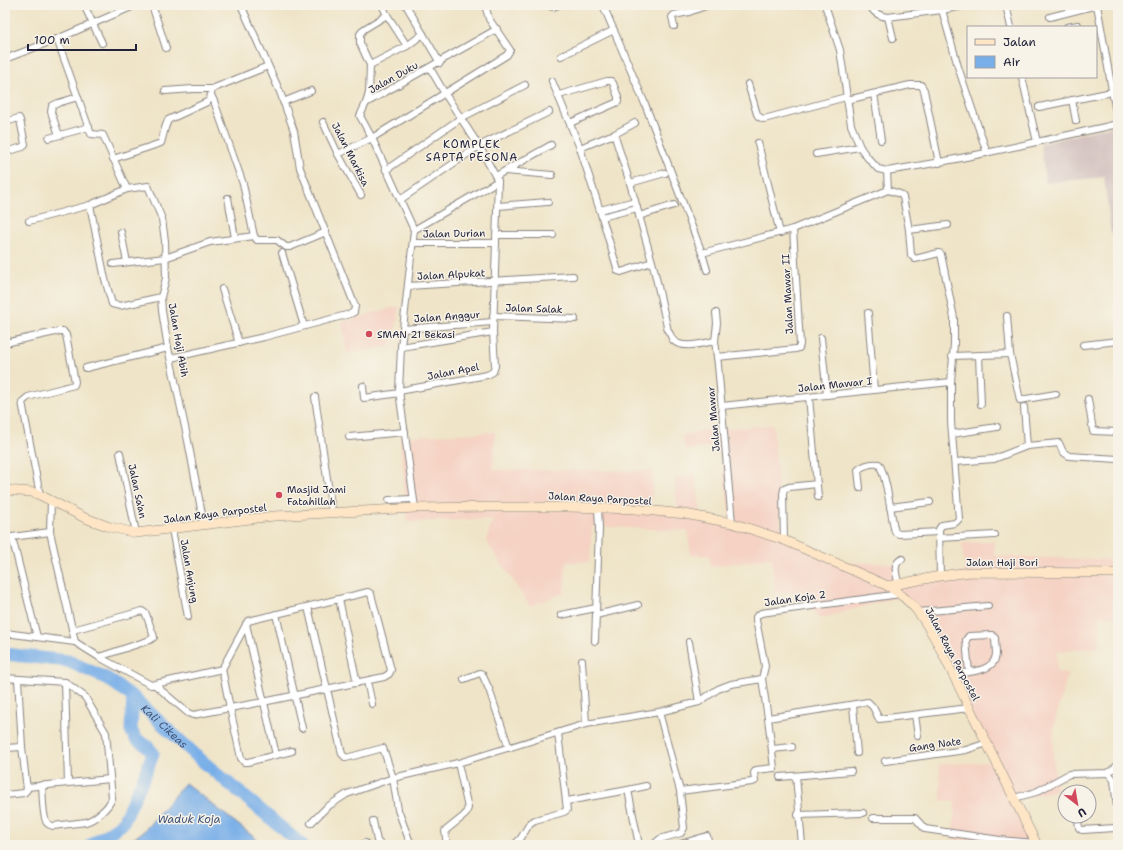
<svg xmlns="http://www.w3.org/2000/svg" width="1123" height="850" font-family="'Shantell Sans',sans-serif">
<rect width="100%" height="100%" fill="#f7f3e8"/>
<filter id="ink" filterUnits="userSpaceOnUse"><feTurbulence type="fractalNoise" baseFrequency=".025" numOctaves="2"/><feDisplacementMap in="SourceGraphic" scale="8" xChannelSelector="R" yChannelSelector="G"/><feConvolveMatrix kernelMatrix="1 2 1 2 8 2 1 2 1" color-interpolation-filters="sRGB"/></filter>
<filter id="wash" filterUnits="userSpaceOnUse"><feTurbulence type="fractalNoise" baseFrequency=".012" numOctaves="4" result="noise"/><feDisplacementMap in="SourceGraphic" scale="16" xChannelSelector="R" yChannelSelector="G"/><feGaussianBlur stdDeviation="0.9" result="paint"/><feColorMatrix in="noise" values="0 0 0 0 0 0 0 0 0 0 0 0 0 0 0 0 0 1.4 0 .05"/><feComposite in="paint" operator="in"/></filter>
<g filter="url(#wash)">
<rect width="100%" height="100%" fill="#efe4c7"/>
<g fill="#f5d2c3">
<path d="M399,306L398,319L390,346L347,353L342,322Z"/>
<path d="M773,425L782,537L841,562L895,564L901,584L965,572L962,543L993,541L995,556L1117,560L1118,616L1101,617L1099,647L1057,652V672L1068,673L1054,724L1053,749L1056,790L1012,801L1034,843L992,845L953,839L955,802L941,800L939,764L995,762L925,617L905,595L819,619L802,592H775L772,557L711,567L709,555H691L688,531L592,526L590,562H566L564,593L530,606L486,541L493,519L407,522L400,437L495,432L493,470L654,471L650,508L678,510L674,479L695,472L702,520L731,525L720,445L686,450L682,435L708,430Z"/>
</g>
<path fill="#d1bfbd" d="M1118,124V232L1111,233L1104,177L1045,183L1041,144Z"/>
<path fill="#79afe8" stroke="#4e6892" d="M185,783L264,845H124L144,831Z"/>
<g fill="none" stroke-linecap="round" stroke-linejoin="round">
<g stroke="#79afe8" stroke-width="13">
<path id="s1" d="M5,654L68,661L108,679L133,697L201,760L302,845"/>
<path d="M91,845L122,824L144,777L153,753L147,746L136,739L131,730L133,697"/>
</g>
</g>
</g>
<g filter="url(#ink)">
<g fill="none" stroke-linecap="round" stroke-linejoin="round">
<defs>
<g id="street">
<path d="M84,5L102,43"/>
<path d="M152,5L166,48"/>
<path d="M382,5L387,15L407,46"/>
<path d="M406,5L440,63"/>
<path d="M548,5L553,7L558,5"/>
<path d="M603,5L645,104L702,253L707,270"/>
<path d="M825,5L840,50L851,125L860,147L867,157L878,169L887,171C965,159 1041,141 1118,124"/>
<path d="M870,5C873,13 879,16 888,17L942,10L959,70L987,153"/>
<path d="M1006,5L1011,27"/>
<path d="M1097,5L1118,124"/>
<path d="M942,10L968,5"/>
<path d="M387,15L364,29L360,34V43L370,65L369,93L366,103L360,116L372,138L414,230L401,347L399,391L415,508"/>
<path d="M888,17L893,38"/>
<path d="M1050,17L1097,5"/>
<path d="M674,26L672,17L674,15L689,12L708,5"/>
<path d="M1067,27L1078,25"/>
<path d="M57,39L91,134L103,135L127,189L148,186L162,219L165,241L166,278L161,297L162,311L168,348L188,441L204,525"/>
<path d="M561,56L614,30"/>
<path d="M5,59L57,39L136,5"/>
<path d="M370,65L407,46L423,34"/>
<path d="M1022,77L1037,142"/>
<path d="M552,81L580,148L602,217L637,208"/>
<path d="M748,84L757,114L759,117L764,119L846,97"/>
<path d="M165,91L193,89H212L268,66"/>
<path d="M874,94L881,140"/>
<path d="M211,95L214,101L243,184L254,236"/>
<path d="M559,95L607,81H611L613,83L618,97V102L570,123"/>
<path d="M847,100L910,85H921L924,90L939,163"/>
<path d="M1072,100L1076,121"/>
<path d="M283,102L311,91"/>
<path d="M366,103L497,29"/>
<path d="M1039,107L1112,92"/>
<path d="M5,122L19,118L20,120L25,144L23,147L5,152"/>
<path d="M323,122L338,154L361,195"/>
<path d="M59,135L51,112L52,106L58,103L78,97"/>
<path d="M613,135L635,123"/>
<path d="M49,138L89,127"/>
<path d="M758,143L780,233"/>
<path d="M580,148L609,136L613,135L615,137L630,183L654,269L668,331C670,333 671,337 673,340C682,350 703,343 715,341"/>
<path d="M338,154L372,138L507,55L510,50L489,19L485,5"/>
<path d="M816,154L860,147"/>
<path d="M113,159L161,143L165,128L168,120L207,102L210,99L212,89"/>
<path d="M386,170L461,118L525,85"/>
<path d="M505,171L552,175"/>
<path d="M887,171L888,190"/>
<path d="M496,176L551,145"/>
<path d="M630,183L665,173"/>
<path d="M127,189L90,205L105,279L112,304L120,306L161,297"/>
<path d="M228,198L235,238"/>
<path d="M400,200L479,146L549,112"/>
<path d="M498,206L548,202"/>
<path d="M600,210L635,201"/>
<path d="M639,216L674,205"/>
<path d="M602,217L618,271L621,272L652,262"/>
<path d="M29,221L90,205"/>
<path d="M414,230L498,181"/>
<path d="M909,230L948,225"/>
<path d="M121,232L127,262"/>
<path d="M496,235H553"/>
<path d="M413,243H496"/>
<path d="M282,253L304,326"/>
<path d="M702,253L793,229L888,190L900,194L903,197L909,230L911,255L915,259L939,253L941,254L954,318V344L951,382V422L959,519L955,523L942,525L939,529L940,576"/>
<path d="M113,264L165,258L210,242L254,236L257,240H277L286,247H290L326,232"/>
<path d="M408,286L573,276"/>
<path d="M222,289L239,343"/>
<path d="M716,313L717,323L715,341L718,365L732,523"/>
<path d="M868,313L874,390"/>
<path d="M493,316L575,319"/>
<path d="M403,329L493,322"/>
<path d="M821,338L827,395"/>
<path d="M5,343L60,331H63L66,335L75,382L74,385L28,397L22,402L40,495"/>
<path d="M1083,345L1118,341"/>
<path d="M401,347L493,332L498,181L479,146L445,94L430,68"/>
<path d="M1010,354L1020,400L1056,394"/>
<path d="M952,356L1010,354L1007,316"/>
<path d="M979,356L981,404"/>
<path d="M717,357L796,349L799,348L800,344L793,229"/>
<path d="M171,358L264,337L350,314L354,312L355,306L300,168L294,131L280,92L241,5"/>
<path d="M86,368L168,348"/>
<path d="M363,386L364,398L400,393"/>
<path d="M399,391L487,375L493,372L495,366L493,332"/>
<path d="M1118,394V395"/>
<path d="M315,397L332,512"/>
<path d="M809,397L818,497"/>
<path d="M1088,399L1093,431L1118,432"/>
<path d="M722,406L951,382"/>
<path d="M1024,407L1027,446"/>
<path d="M952,434L997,427"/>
<path d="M349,437L405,432"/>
<path d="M120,453L136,533"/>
<path d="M955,462L994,459L1027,446L1059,443L1063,452L1069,456L1118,459"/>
<path d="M860,488L858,470C865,464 871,463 879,464C888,480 890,513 895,532L899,534L939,532"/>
<path d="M389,500L413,499"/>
<path d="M51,501L50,532L75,642L99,657L151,685L222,669L248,621L368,592L371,594L391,670L389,674L384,677L263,702L230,708L241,758L244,762H248L292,751"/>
<path d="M890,507L930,502"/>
<path d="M172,529L188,617"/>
<path d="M939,538L995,535"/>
<path d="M784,540L783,494L784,489L789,487L817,484"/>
<path d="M899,584C896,576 892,563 902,559"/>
<path d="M339,599L357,683"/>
<path d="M308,607L342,754L346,758L383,748L393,778L458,763L586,724L659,712L699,702L718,689L731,684L762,679"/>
<path d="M919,612L988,606"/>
<path d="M276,614L302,728"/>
<path d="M561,615L596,608"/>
<path d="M596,615L638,605"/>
<path d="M246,624L276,755"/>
<path d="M73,630L142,611L146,614L154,637L150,640L99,657"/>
<path d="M5,633L75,642"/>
<path d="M37,637L12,537L50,532"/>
<path d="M595,641L599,528L598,508"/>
<path d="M689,642L699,702"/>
<path d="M582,661L586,724"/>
<path d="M952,674C966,672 995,673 996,654C996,649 995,643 995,638L992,635L969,636L966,640L969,672"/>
<path d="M5,678L65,682L85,697L106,733L112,798C109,808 95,819 86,822L53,826C50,825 49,825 47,823C42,816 43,793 42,785"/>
<path d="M464,679L480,673L482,674L489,689L509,748"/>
<path d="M367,681L372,704"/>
<path d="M65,682L68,783"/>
<path d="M155,685L188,713L193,715L230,708L222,669"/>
<path d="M853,705L857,753"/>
<path d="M915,715L918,736"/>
<path d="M768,718L868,702L873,707L879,719L969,708"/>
<path d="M5,748L22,747"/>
<path d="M772,749L792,747"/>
<path d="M885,761L966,750L987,743"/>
<path d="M1108,773L1114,780L1118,817"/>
<path d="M796,776L802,845"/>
<path d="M780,777L851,771"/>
<path d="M27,787L110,779"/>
<path d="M628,790L639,845"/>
<path d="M680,791L752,782L755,781L754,773L756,770L774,768L768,718L762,679L765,666L756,620V617L761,613L900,594"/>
<path d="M5,795L24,793L27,790L22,747L18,679"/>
<path d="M1014,798L1036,792L1069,774L1108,773L1118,765"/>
<path d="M567,801L628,790L646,786"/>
<path d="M798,815L863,813"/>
<path d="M873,818H915L925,829L1000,840L1036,843"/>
<path d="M1078,820L1079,828L1082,830L1115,828L1118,825"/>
<path d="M373,821L377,841L381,845"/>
<path d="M311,823L327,807L347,794L393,778L398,810L411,845"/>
<path d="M365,843V845"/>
<path d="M447,845L445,831L465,815L468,808L458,763"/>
<path d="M514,845L521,838L530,823L535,820L564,812L567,810L558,733"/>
<path d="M653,845L660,839L681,833L684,828L680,791L659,712"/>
<path d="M677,845L707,836L709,845"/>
</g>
<g id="secondary">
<path d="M5,490L32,492L40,495L85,518L110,527L136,533L274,516L415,508L487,507H569L635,509L685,514L732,523L784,540L888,586C914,602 922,616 937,642L1037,845"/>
<path d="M888,586L940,576L970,572L1118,573"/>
</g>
</defs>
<use href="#street" stroke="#888381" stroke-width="8"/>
<use href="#secondary" stroke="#888381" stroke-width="10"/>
<use href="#street" stroke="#fff" stroke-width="6"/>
<use href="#secondary" stroke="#fde5c5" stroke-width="9"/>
</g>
</g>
<g fill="#d1495b" stroke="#f7f3e8" stroke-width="1.5">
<circle cx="369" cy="334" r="4"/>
<circle cx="279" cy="495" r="4"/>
</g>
<g text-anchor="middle" stroke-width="3" stroke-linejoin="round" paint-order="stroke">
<g font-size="10" fill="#22223b" stroke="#f7f3e8">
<text transform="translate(393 77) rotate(-29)" y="4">Jalan Duku</text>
<text transform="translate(351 154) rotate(63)" y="4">Jalan Markisa</text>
<text transform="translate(454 233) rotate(-1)" y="4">Jalan Durian</text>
<text transform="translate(451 274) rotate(-3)" y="4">Jalan Alpukat</text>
<text transform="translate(787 294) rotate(-93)" y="4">Jalan Mawar II</text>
<text transform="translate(534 308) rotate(2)" y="4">Jalan Salak</text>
<text transform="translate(447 316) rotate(-4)" y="4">Jalan Anggur</text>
<text transform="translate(179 340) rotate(80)" y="4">Jalan Haji Abih</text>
<text transform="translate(453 371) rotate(-11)" y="4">Jalan Apel</text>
<text transform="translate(835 384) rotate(-6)" y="4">Jalan Mawar I</text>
<text transform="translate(713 419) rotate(-95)" y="4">Jalan Mawar</text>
<text transform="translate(138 491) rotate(78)" y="4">Jalan Sa'an</text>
<text transform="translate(600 498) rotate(3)" y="4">Jalan Raya Parpostel</text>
<text transform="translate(215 513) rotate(-7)" y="4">Jalan Raya Parpostel</text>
<text x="1002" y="566">Jalan Haji Bori</text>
<text transform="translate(190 571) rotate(80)" y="4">Jalan Anjung</text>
<text transform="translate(795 598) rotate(-8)" y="4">Jalan Koja 2</text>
<text transform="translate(953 654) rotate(62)" y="4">Jalan Raya Parpostel</text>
<text transform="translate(935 744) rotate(-8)" y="4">Gang Nate</text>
</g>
<g font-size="10" fill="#22223b" stroke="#f7f3e8" text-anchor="start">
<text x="377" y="338">SMAN 21 Bekasi</text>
<text x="287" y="493">Masjid Jami<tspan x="287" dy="12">Fatahillah</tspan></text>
</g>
<g font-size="11" letter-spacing="1" fill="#22223b" stroke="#f7f3e8">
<text x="472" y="148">KOMPLEK<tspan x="472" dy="13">SAPTA PESONA</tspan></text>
</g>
<g font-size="11" font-style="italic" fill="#405378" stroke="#f7f3e8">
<text dy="4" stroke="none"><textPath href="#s1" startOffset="181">Kali Cikeas</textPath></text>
<text x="189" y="823">Waduk Koja</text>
</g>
</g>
<rect width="1123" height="850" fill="none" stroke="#f7f3e8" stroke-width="20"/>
<rect x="967" y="26" width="130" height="52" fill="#f7f3e8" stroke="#a29fa3"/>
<rect x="975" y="39" width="20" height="6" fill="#fde5c5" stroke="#a29fa3"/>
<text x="1003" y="46" font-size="12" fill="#22223b">Jalan</text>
<rect x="975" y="56" width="20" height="12" fill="#79afe8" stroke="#a29fa3"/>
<text x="1003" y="66" font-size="12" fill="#22223b">Air</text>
<g transform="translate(1077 804) rotate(149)"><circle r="19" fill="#f7f3e8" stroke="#a29fa3"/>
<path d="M0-3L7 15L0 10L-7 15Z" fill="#d1495b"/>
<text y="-6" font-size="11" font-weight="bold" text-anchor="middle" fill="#22223b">U</text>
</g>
<path d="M28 44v6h108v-6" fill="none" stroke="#22223b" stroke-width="2"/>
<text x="34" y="44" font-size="12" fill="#22223b" stroke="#f7f3e8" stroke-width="3" paint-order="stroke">100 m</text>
</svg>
